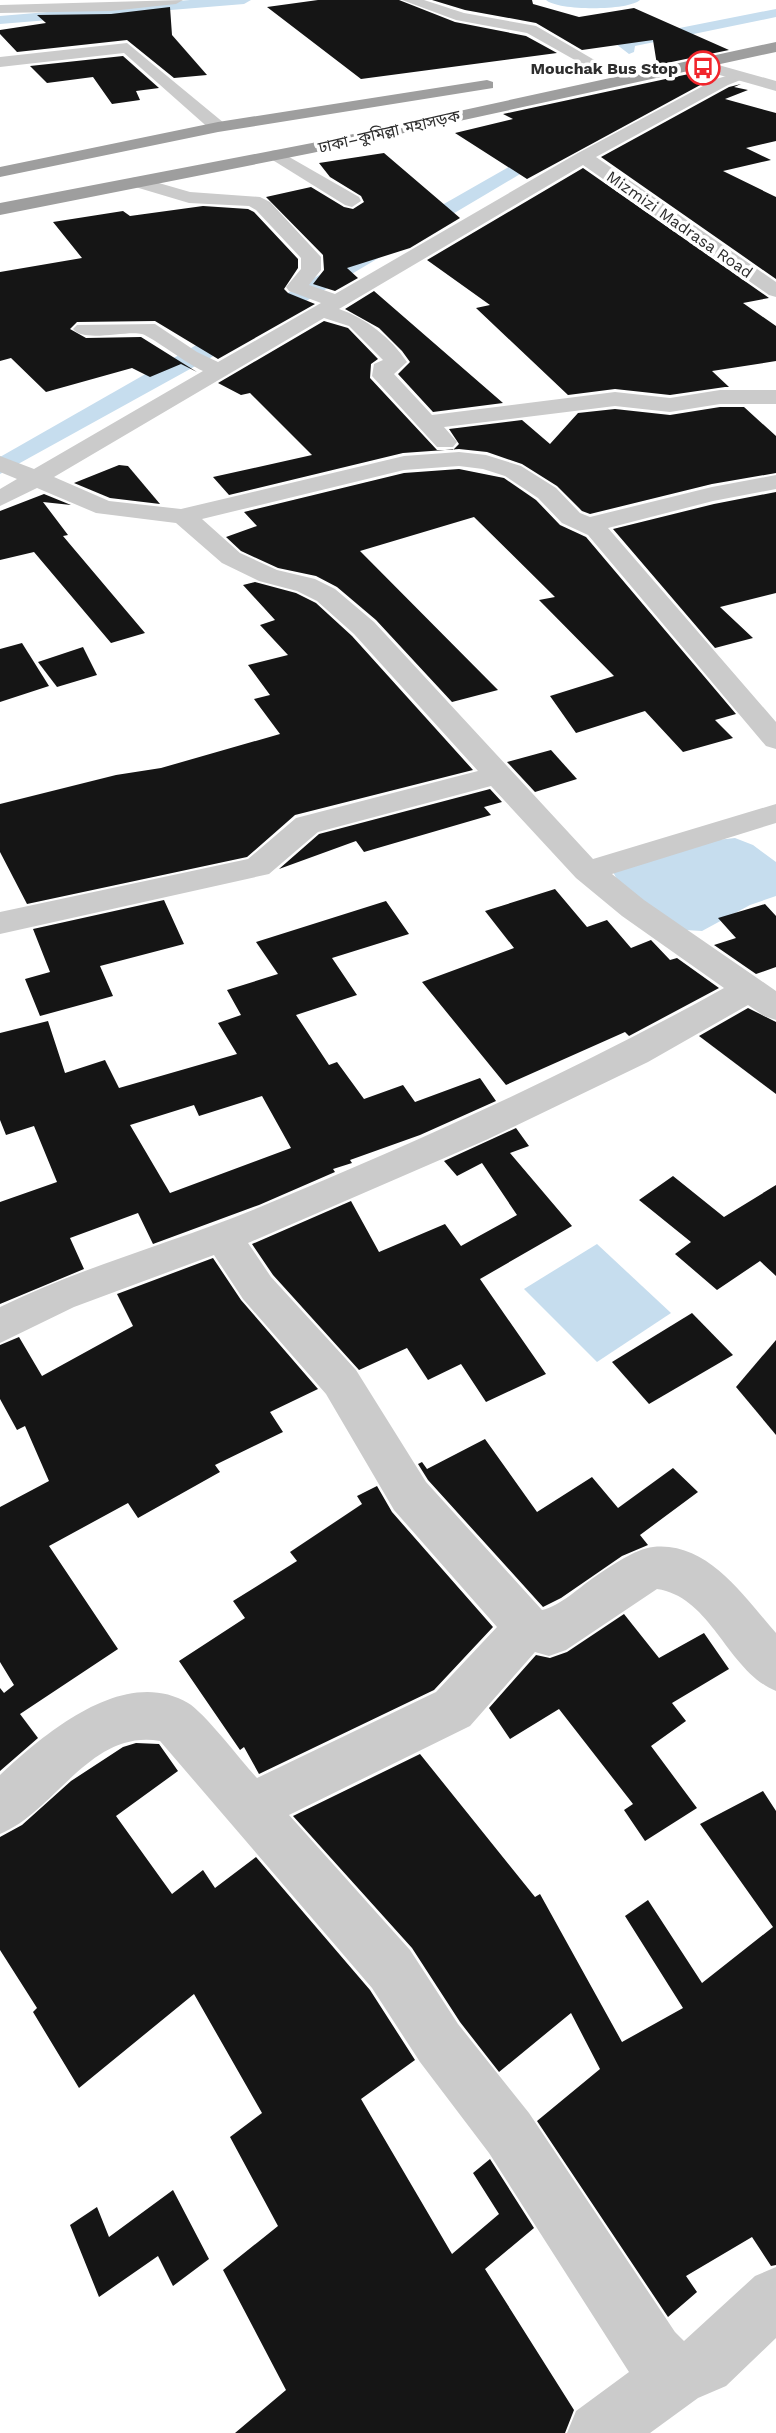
<svg xmlns="http://www.w3.org/2000/svg" width="776" height="2433" font-family="'Work Sans','Noto Sans Bengali',sans-serif">
<rect width="100%" height="100%" fill="#fff"/>
<g fill="#c6ddee">
<path d="M735,838L753,845L776,862V896L750,905L702,931L685,930L622,889L612,870L708,841Z"/>
<path d="M597,1244L671,1313L597,1362L524,1289Z"/>
</g>
<g fill="none" stroke-linecap="round" stroke-linejoin="round">
<g fill="#c6ddee" fill-rule="evenodd">
<path d="M190,0H251L244,4L0,24V16Z"/>
<path d="M546,0H640C628,11 558,11 546,0Z"/>
<path d="M776,9V17L635,46L634,52L629,54L616,44L624,39Z"/>
<path d="M558,139L564,140L567,144L564,148L210,358L0,474V457Z"/>
</g>
</g>
<g fill="#151515" fill-rule="evenodd">
<path d="M318,0H399L455,22L526,36L557,53L361,79L267,7Z"/>
<path d="M432,0H532L533,4L579,17L634,8L729,50L657,65L653,40L582,50L536,23L465,10Z"/>
<path d="M170,7L172,35L207,75L174,78L127,40L17,52L0,34V30L46,23L37,15L111,14Z"/>
<path d="M123,56L159,88L136,91L140,100L112,104L93,77L47,83L30,66Z"/>
<path d="M698,72L715,77L527,179L455,133L513,119L503,114Z"/>
<path d="M741,84L734,87L748,90L725,99L776,113V141L746,148L771,160L723,171L776,197V279L601,157L729,87Z"/>
<path d="M384,153L460,218L410,248L347,268L358,278L335,291L313,284L324,270L323,255L266,197L311,187L344,207L353,209L364,202L361,196L330,177L319,163Z"/>
<path d="M583,168L769,298L743,303L776,326V361L712,371L729,387H725L670,395L615,389L568,395L476,308L490,305L427,260Z"/>
<path d="M203,206L248,209L254,212L298,259V268L284,289L288,293L315,304L218,359L155,321L77,322L70,329L86,338L141,337L197,372L181,364L150,377L132,368L46,392L11,358L0,361V272L82,258L53,222L123,211L130,216Z"/>
<path d="M374,291L503,403L433,412L398,374L410,362L402,351L379,328L345,309Z"/>
<path d="M324,321L348,328L378,359L371,364L370,378L437,450H453L459,444L449,429L522,420L550,444L578,413L615,409L670,415L720,407H744L776,436V473L712,484L590,514L582,511L557,486L522,464L487,452L459,449L403,453L229,495L213,477L312,455L250,393L241,395L218,383Z"/>
<path d="M119,465L128,466L160,504L110,498L74,483Z"/>
<path d="M459,469L504,478L536,500L560,525L586,537L736,714L715,720L733,738L683,752L645,711L576,733L550,696L614,676L539,600L555,597L474,517L360,551L498,690L452,702L376,620L337,587L316,576L278,568L241,551L226,537L257,526L244,512L404,473Z"/>
<path d="M776,492V593L720,607L753,638L715,648L613,529L714,504Z"/>
<path d="M44,494L71,505L43,502L68,535L63,536L145,633L111,643L34,552L0,560V511Z"/>
<path d="M255,582L296,593L316,603L352,636L473,770L295,815L247,857L27,904L0,852V804L116,775L161,768L280,734L254,699L270,695L248,665L288,655L260,625L275,620L243,585Z"/>
<path d="M22,643L49,686L0,702V649Z"/>
<path d="M83,647L97,675L57,687L38,662Z"/>
<path d="M551,750L577,779L535,792L507,762Z"/>
<path d="M490,789L502,802L484,807L491,815L364,852L356,841L279,869L319,834Z"/>
<path d="M555,889L587,927L607,920L631,948L651,940L670,960L677,958L719,988L629,1036L625,1032L506,1085L422,982L514,948L485,911Z"/>
<path d="M164,900L184,944L100,966L113,996L40,1016L25,979L50,972L33,929Z"/>
<path d="M386,901L409,934L332,958L357,995L296,1015L329,1065L337,1062L364,1099L403,1085L415,1102L480,1078L496,1101L420,1135L350,1160L352,1163L333,1169L335,1172L259,1205L153,1244L138,1213L70,1238L84,1269L0,1304V1202L57,1182L34,1126L6,1135L0,1120V1033L48,1021L65,1073L105,1060L119,1088L237,1054L218,1023L241,1015L227,990L278,974L256,942ZM262,1096L291,1148L170,1193L130,1125L194,1105L199,1116Z"/>
<path d="M765,904L776,916V967L756,974L714,945L736,938L718,918Z"/>
<path d="M748,1008L776,1022V1094L699,1036Z"/>
<path d="M516,1128L529,1146L510,1153L572,1226L480,1279L546,1374L486,1402L461,1364L428,1380L407,1348L359,1370L273,1275L252,1244L351,1201L379,1252L445,1224L461,1246L517,1215L482,1163L457,1176L444,1161Z"/>
<path d="M673,1176L724,1217L776,1185V1276L760,1261L717,1290L675,1254L691,1242L639,1200Z"/>
<path d="M213,1258L241,1300L318,1389L270,1412L283,1432L215,1465L220,1472L138,1518L128,1503L49,1546L118,1649L20,1714L38,1738L0,1771V1688L4,1693L14,1685L0,1662V1507L49,1481L25,1426L17,1430L0,1399V1345L19,1337L42,1376L133,1326L117,1294Z"/>
<path d="M692,1313L733,1355L649,1404L612,1362Z"/>
<path d="M776,1340V1435L736,1387Z"/>
<path d="M485,1439L537,1512L592,1477L618,1508L673,1468L698,1492L640,1535L648,1545L622,1556L561,1598L543,1607L428,1480L418,1464L422,1462L427,1469Z"/>
<path d="M377,1486L392,1512L493,1627L434,1690L259,1774L244,1747L240,1750L179,1661L245,1618L233,1601L297,1561L290,1552L362,1504L357,1496Z"/>
<path d="M624,1614L659,1658L704,1633L729,1669L672,1703L686,1721L651,1746L697,1808L645,1841L624,1810L633,1804L559,1709L510,1739L489,1708L536,1655L550,1658L567,1652Z"/>
<path d="M136,1743L159,1744L178,1771L116,1816L172,1894L203,1870L215,1888L256,1857L370,1990L415,2060L361,2099L452,2254L499,2214L473,2173L490,2159L534,2228L485,2269L574,2410L565,2433H235L286,2390L223,2270L278,2226L230,2137L262,2113L194,1994L79,2088L33,2012L37,2008L0,1950V1837L22,1825L71,1781L123,1747Z"/>
<path d="M420,1754L535,1897L540,1894L622,2042L683,2008L625,1916L648,1900L702,1983L773,1927L700,1824L763,1791L776,1811V2265L771,2266L752,2237L686,2276L697,2292L668,2317L537,2121L600,2069L571,2013L499,2072L460,2022L412,1948L293,1816Z"/>
<path d="M173,2190L209,2259L173,2286L158,2256L99,2297L70,2225L97,2207L109,2237Z"/>
</g>
<g fill="none" stroke-linecap="round" stroke-linejoin="round">
<g fill="#cbcbcb" fill-rule="evenodd">
<path d="M183,0L176,4L111,11L0,13V5Z"/>
<path d="M402,0H424L464,13L536,26L603,65L595,70L589,68L527,33L456,20Z"/>
<path d="M127,43L224,123L227,127L224,131H212L124,53L0,67V57Z"/>
<path d="M740,72L748,77L728,85L596,157L776,282V297L769,295L583,165L339,309C367,319 390,337 407,362L394,374L432,415L615,392L670,398L720,390H776V404H720L670,412L615,406L444,427L457,442L453,447H437L372,376L374,364L383,360L349,326L324,318L54,477L109,501L181,509L404,456L459,452L486,455L521,466L556,488L580,513L590,517L712,487L776,475V489L713,501L608,528L776,722V749L766,746L588,535L562,523L538,498L505,476L483,469L459,466L404,470L202,519L240,553L277,570L315,579L335,589L374,622L593,859L776,804V823L612,874L644,900L776,991V1020L764,1016L748,1005L648,1062L486,1140L248,1243L271,1277L356,1370L426,1482L542,1610C559,1607 581,1586 596,1576C611,1566 635,1549 653,1547C708,1541 745,1598 776,1633V1691C727,1671 712,1597 657,1589L566,1650L549,1656L535,1652L470,1726L289,1815L410,1950L458,2024L529,2113L675,2332L684,2341L755,2276L776,2267V2338L726,2386L698,2398L650,2433H567L576,2411L629,2372L489,2153L420,2062L372,1988L160,1741C90,1729 56,1811 0,1834V1775C44,1734 124,1665 188,1703C204,1712 242,1762 257,1778L436,1692L497,1627L394,1510L326,1394L243,1299L214,1255L74,1307L0,1343V1307C84,1266 175,1242 260,1207C419,1141 575,1071 724,988L622,916L576,878L491,786L318,832L269,874L0,934V912L248,859L296,818L478,771L354,634L317,601L297,591L259,581L222,563L176,523L96,513L37,488L0,506V489L17,479L0,472V456L34,469L203,371C187,364 152,337 142,334C126,330 84,343 73,329L77,325L155,324L197,352L218,362L321,303L289,291L286,287L301,269V258L256,210L249,206L189,203L132,186L129,182L132,178L138,177L190,192L260,197L270,202L321,257V270L309,285L335,294L578,153L716,79Z"/>
<path d="M277,150L359,197L361,201L352,207L345,205L271,159L268,155L271,151Z"/>
</g>
<path fill="#cbcbcb" fill-rule="evenodd" d="M697,59L776,81V91L691,67V61Z"/>
<g fill="#9e9e9e" fill-rule="evenodd">
<path d="M776,42V52L312,153L0,215V203L312,143Z"/>
<path d="M487,80L493,82V88L218,132L0,177V167L218,122Z"/>
</g>
</g>
<defs>
<symbol id="bus-ring" viewBox="-11 -11 22 22"><circle r="9.5" fill="#fff" stroke="#f1252c" stroke-width="1.5"/><path d="M-5-6H5V4H4V6H2V4H-2V6H-4V4H-5ZM-3.5-4V0h7V-4ZM-3.5 1.2v1.5H-2V1.2ZM2 1.2v1.5H3.5V1.2Z" fill="#f1252c"/></symbol>
</defs>
<g fill-rule="evenodd">
<use href="#bus-ring" x="684" y="49" width="38" height="38"/>
</g>
<g text-anchor="middle" stroke-width="7" stroke-linejoin="round" paint-order="stroke">
<g font-size="16" font-weight="bold" fill="#2e2e2e" stroke="#fff" text-anchor="end">
<text x="678" y="74">Mouchak Bus Stop</text>
</g>
<g font-size="16" fill="#2e2e2e" stroke="#fff">
<text transform="translate(389 131) rotate(-13)" y="6">ঢাকা–কুমিল্লা মহাসড়ক</text>
<text transform="translate(680 224) rotate(35)" y="6">Mizmizi Madrasa Road</text>
</g>
</g>
</svg>
